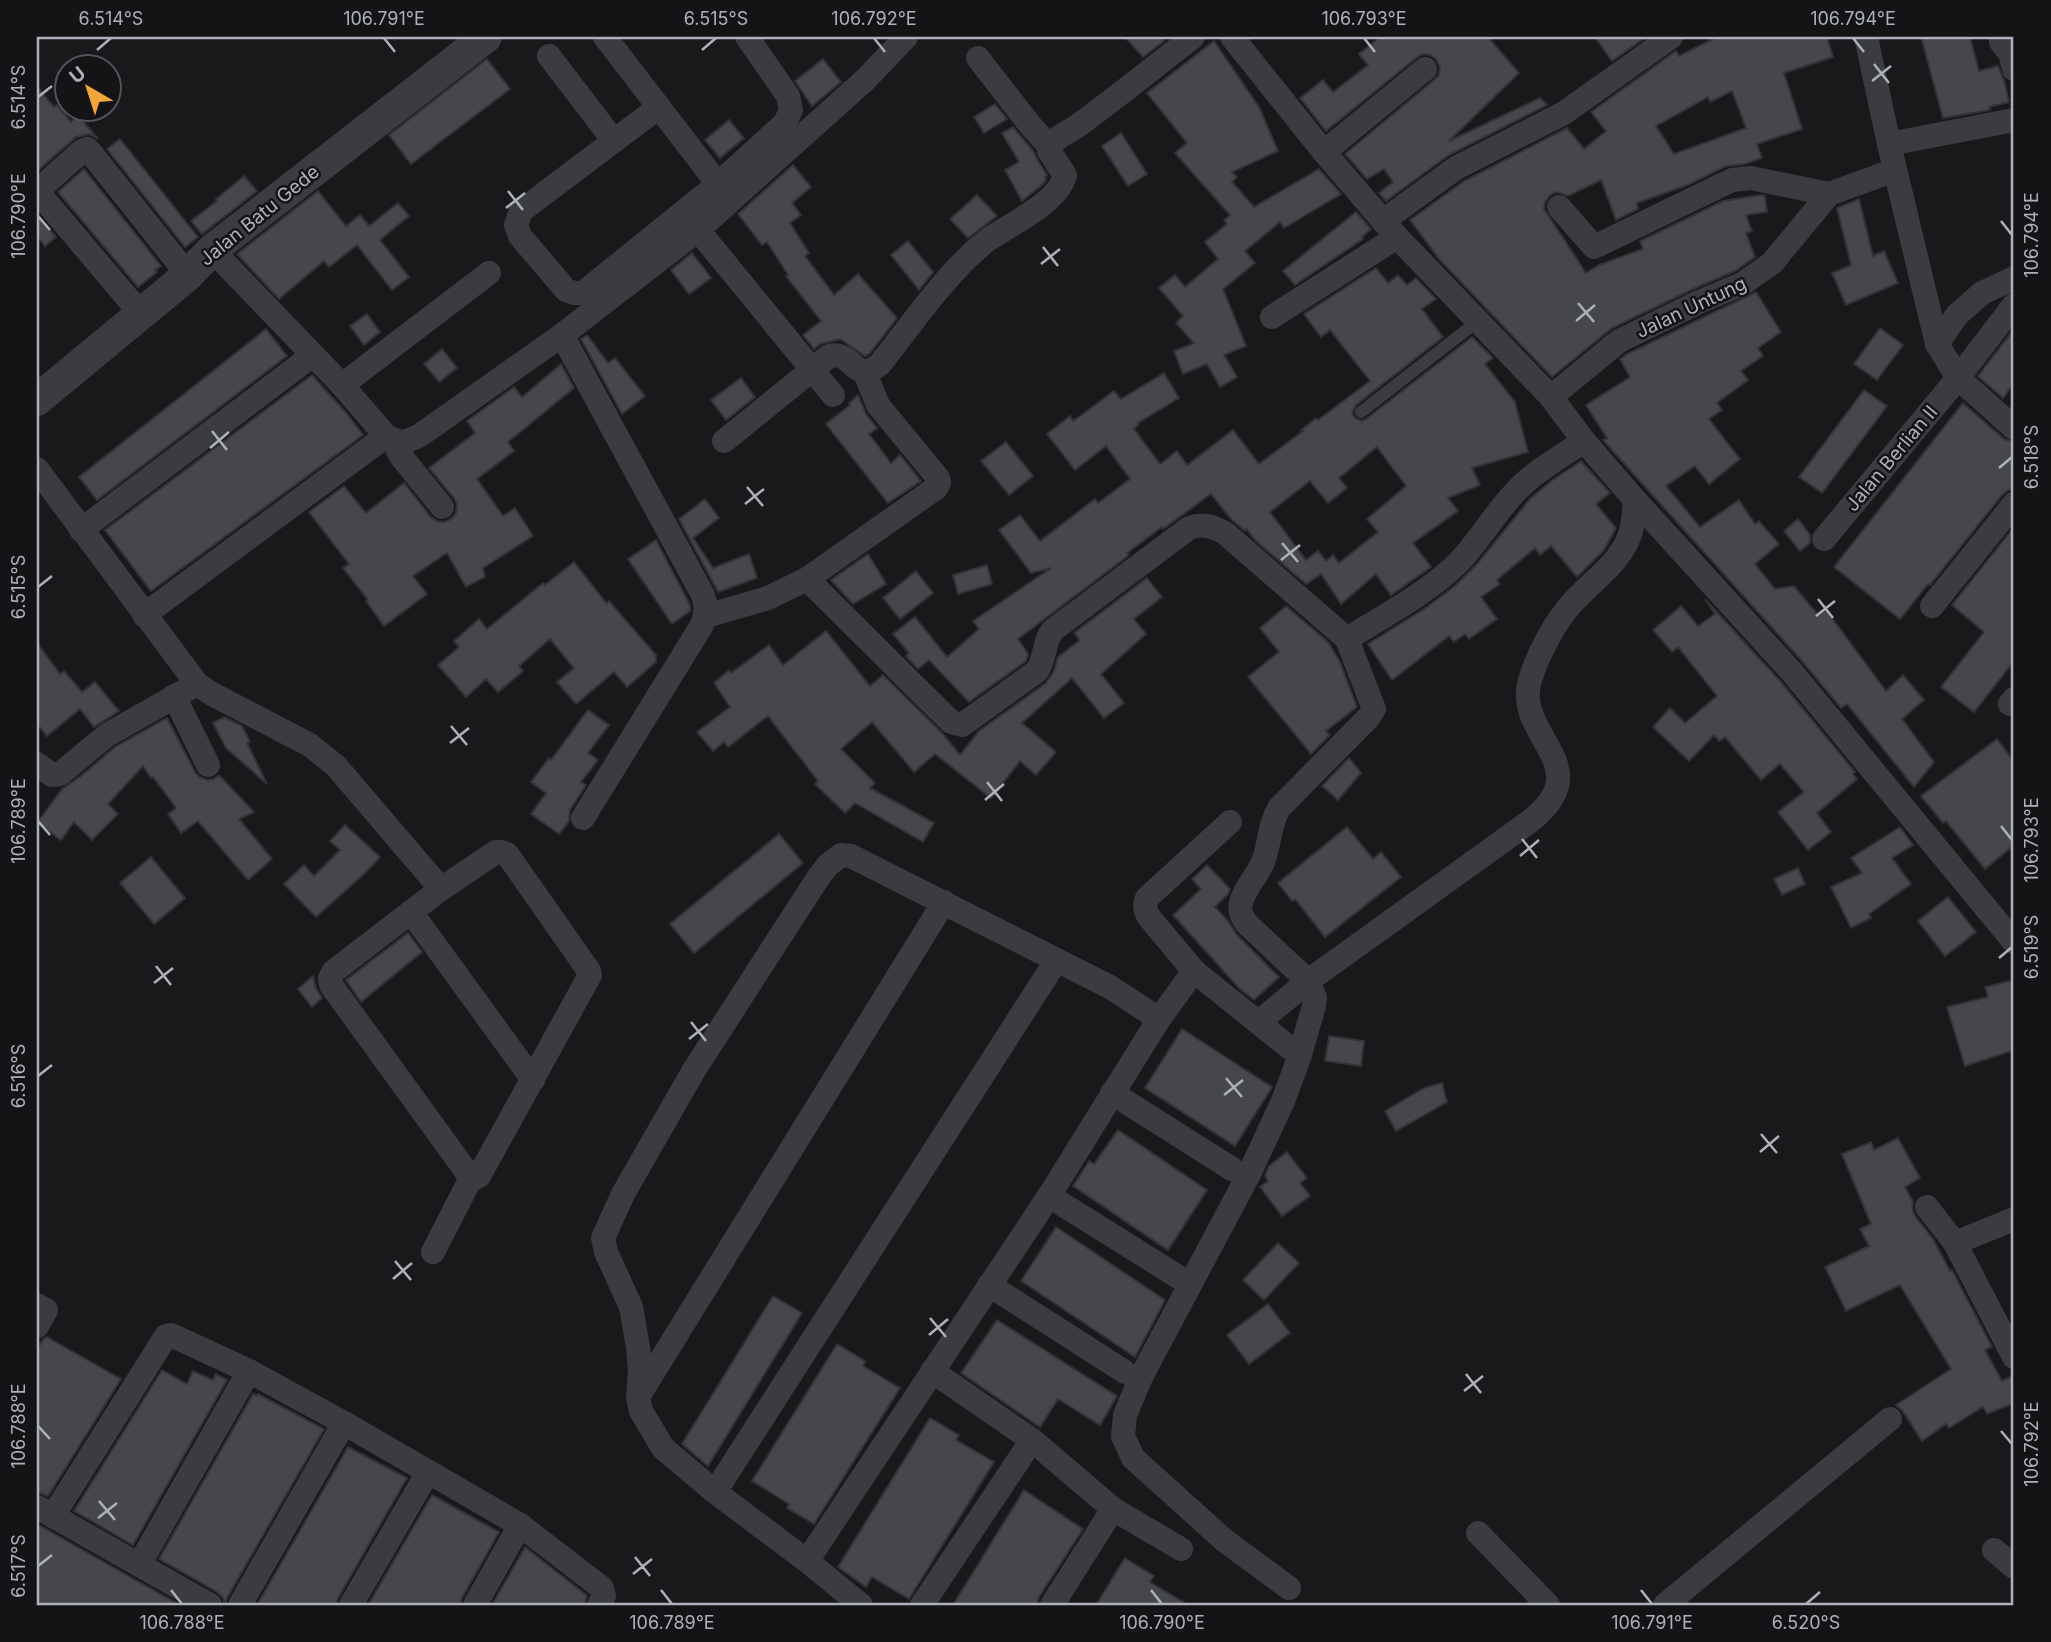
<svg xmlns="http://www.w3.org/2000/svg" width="2051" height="1642" font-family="Inter,sans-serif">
<rect width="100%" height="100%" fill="#19191b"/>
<g fill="#46474b" stroke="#333337" stroke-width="2" fill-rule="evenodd">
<path d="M1125,37H1160L1164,41L1143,57Z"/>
<path d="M1380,37H1488L1519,73L1449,141L1540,98L1547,105L1449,155L1386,201L1379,193L1393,182L1384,169L1367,179L1345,154L1434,80L1439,75L1440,67L1436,59L1430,55L1423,54L1416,58L1326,131L1300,98L1323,80L1333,92L1368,65L1359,54Z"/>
<path d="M1595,37H1646L1612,61Z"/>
<path d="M1717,37H1827L1833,57L1784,73L1802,129L1757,144L1762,158L1745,164L1726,166L1690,184L1637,203L1638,209L1616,220L1601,180L1568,196L1557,192L1550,195L1545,202L1544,209L1586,273L1599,265L1643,249L1640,241L1723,201L1760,195L1765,196L1767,212L1746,215L1752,231L1746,233L1755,257L1735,271L1693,289L1612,328L1552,377L1440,260L1410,220L1464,181L1567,128L1584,149L1606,131L1591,112L1676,51L1679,56ZM1732,91L1746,128L1674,154L1656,126L1708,97L1710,102Z"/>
<path d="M1921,37H1970L1979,71L1998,66L2004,80L2009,102L1989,107L1990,110L1943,118Z"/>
<path d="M1214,41L1259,107L1278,151L1232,172L1237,177L1232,182L1254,207L1319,169L1341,194L1284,228L1280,222L1245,251L1255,263L1223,289L1246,346L1224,355L1237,377L1220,387L1207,364L1183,374L1174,351L1194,343L1176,323L1183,316L1159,288L1175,275L1185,287L1218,259L1205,242L1227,224L1224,220L1230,215L1175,153L1187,143L1147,93Z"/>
<path d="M487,59L510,89L411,164L389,135Z"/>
<path d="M823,59L841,82L812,106L795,81Z"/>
<path d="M37,87L54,107L57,105L71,122L78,115L98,139L89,134L76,137L37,171Z"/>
<path d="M995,104L1007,119L984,133L974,117Z"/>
<path d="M729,120L744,138L720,158L705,140Z"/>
<path d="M1013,127L1034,152L1037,159L1047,175L1045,177L1046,180L1043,184L1022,201L1005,170L1019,162L1002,133Z"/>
<path d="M1121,133L1147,174L1128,186L1102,146Z"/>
<path d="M120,139L198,237L185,247L107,149Z"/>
<path d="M793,165L811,187L792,203L801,215L790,223L809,253L805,256L834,295L858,274L897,318L870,353L865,356L840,339L820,344L814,349L803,335L821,321L786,276L788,275L767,242L762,245L738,214Z"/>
<path d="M84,169L161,266L155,270L157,272L138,287L58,192Z"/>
<path d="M244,176L257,191L202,234L191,221L217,201L216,199Z"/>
<path d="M318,191L346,226L360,215L369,226L398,203L409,216L380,240L409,277L392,290L357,245L329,267L324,261L279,299L237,254Z"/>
<path d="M977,195L997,216L968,238L950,219Z"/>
<path d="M1859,199L1873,256L1884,251L1898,283L1846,305L1832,273L1851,265L1837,208Z"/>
<path d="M1356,212L1371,229L1362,237L1363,239L1295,285L1283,271Z"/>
<path d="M37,214L56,237L45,246L37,236Z"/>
<path d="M908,241L933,272L919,290L891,255Z"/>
<path d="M692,253L711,278L689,294L671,270Z"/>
<path d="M1376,268L1388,283L1398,275L1407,285L1416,278L1436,299L1422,309L1443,337L1356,405L1352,413L1355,418L1362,421L1366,419L1472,337L1493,358L1485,364L1515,402L1528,452L1472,468L1480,485L1448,498L1458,511L1413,543L1431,567L1391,595L1376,574L1341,604L1321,574L1306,584L1254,539L1247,529L1245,531L1231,519L1211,494L1163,529L1162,527L1127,553L1129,555L1018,639L1028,654L1026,661L969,702L929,660L918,669L906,656L909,653L893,634L915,617L947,657L979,629L973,621L1051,568L1031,573L999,530L1020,515L1040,541L1095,499L1098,503L1130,479L1106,446L1075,470L1047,434L1070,416L1073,421L1114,391L1121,399L1164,373L1179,398L1138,423L1139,424L1134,429L1160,464L1177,451L1187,465L1233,430L1259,464L1303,431L1301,430L1316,418L1318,420L1370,381L1330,330L1321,337L1304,314ZM1377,447L1406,486L1367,519L1378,532L1339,563L1333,555L1326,561L1318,551L1306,560L1270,512L1310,481L1328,503L1347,488L1339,478Z"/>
<path d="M1756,292L1781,332L1758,348L1763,356L1741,371L1748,380L1717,403L1722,410L1709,419L1740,459L1709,484L1695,466L1666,486L1700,527L1739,500L1755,524L1759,521L1779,544L1755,564L1775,589L1794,586L1818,615L1826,610L1886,691L1903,675L1924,700L1902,719L1934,762L1914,787L1847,704L1841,708L1802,661L1603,440L1607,438L1586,405L1630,377L1620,359L1627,354Z"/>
<path d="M367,314L380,332L364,345L350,326Z"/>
<path d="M1880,328L1903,345L1877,380L1854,364Z"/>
<path d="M266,329L287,356L97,500L79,477Z"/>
<path d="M2014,329V383L2003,398L1978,376Z"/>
<path d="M587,335L608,363L615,358L645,396L622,414L581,339Z"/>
<path d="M442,349L457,368L439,382L424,364Z"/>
<path d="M561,364L574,388L508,442L514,451L477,479L503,516L515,508L533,536L483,568L485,577L466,587L447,553L413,576L427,594L384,626L366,601L368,600L343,568L349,564L309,512L344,486L366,513L404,483L431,517L437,521L445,522L451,519L456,513L457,504L454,498L429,468L475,433L467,421L514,387L522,397Z"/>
<path d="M312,375L347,414L363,435L151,591L105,530Z"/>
<path d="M741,378L755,397L726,420L711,400Z"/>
<path d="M1864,390L1887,406L1822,493L1799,477Z"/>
<path d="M858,395L866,414L877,428L869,434L891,463L900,455L921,481L888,503L826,424L850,405L849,403Z"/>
<path d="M1963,403L2004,439L2014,442V489L2008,490L2002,495L1930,585L1928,584L1900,619L1834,567Z"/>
<path d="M1006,442L1033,476L1009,495L981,461Z"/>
<path d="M1581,461L1610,493L1596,504L1616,528L1604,550L1577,577L1551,546L1540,555L1535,548L1497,580L1500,584L1481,597L1497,619L1469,639L1465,634L1454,642L1449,636L1392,680L1368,644L1427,607L1456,585L1477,564L1530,499L1551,481Z"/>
<path d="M705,499L719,518L693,538L713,568L749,554L757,578L718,592L679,519Z"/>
<path d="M1798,519L1810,535V543L1800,551L1784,531Z"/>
<path d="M2014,527V661L1974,712L1941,687L1984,632L1952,605Z"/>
<path d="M656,540L690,605V611L672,624L628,559Z"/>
<path d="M868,554L886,584L853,604L831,580Z"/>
<path d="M574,562L607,604L609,601L656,655V662L627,687L614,672L576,704L557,682L574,668L550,639L519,666L523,671L498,692L486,679L466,697L438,665L459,647L454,641L479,619L487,629L543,583L545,585Z"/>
<path d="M987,565L992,584L958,594L953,575Z"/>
<path d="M916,571L933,593L900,619L883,598Z"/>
<path d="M1147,578L1162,597L1134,619L1146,634L1101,674L1124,703L1104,718L1072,678L1022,723L1056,752L1036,775L1020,761L991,798L935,754L914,772L872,722L841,749L875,783L870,788L934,823L923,842L855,803L845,813L815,784L818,781L768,716L728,747L724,742L713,751L697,732L730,707L714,683L729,670L731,673L769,645L783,665L826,631L870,686L883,675L942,733L960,755L979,731L1046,683L1054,671L1058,657L1080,640L1074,633Z"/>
<path d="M1705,599L1780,681L1855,772L1853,774L1857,779L1817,813L1831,832L1808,850L1778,812L1804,792L1780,764L1761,780L1725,737L1719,741L1714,735L1689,761L1653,727L1670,708L1685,723L1717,696L1678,647L1672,652L1653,630L1681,606L1698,626L1715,614Z"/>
<path d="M1286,606L1328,642L1340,662L1357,707L1326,731L1330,735L1311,754L1248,677L1279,652L1260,628Z"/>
<path d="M37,643L60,674L64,671L82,692L95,682L119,711L94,727L80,709L47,736L37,724Z"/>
<path d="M588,710L609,725L588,753L598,760L581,782L586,785L570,810L569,821L559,834L531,814L546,793L531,782L549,758L551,760Z"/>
<path d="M224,717L242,726L250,742L247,743L267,784L226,748L213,723Z"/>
<path d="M167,718L195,772L199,777L208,780L214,779L219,775L254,812L239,819L272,859L248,880L198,821L181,833L168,814L176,808L153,777L151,778L143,766L108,804L118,814L92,840L74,822L61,840L37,823L62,789L81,776L115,747Z"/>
<path d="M1997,739L2014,762V845L1985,869L1946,821L1943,823L1921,796Z"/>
<path d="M1349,758L1361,773L1338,800L1322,786Z"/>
<path d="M345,825L380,857L365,873L316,917L284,884L304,865L314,876L340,850L330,841Z"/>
<path d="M1347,827L1373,859L1381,852L1401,877L1325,937L1295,899L1292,901L1278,883Z"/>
<path d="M1900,827L1913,845L1892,858L1911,884L1869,914L1871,918L1851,928L1831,887L1862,873L1851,858Z"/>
<path d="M779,834L803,863L694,953L670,924Z"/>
<path d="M151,857L185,898L154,924L120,883Z"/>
<path d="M1207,865L1230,889L1228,894L1215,907L1229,922L1236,934L1279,977L1254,1000L1239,988L1173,915L1201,889L1192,879Z"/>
<path d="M1798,868L1805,884L1782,895L1774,879Z"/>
<path d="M1948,897L1976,932L1945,956L1918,921Z"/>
<path d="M408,933L422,952L361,1002L346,980Z"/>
<path d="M313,976L316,988L322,998L312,1007L298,989Z"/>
<path d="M2014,980V1050L1965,1066L1947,1007L1988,997L1985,987Z"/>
<path d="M1182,1029L1272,1087L1235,1146L1145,1088Z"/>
<path d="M1329,1036L1364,1041L1361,1066L1325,1061Z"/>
<path d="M1442,1083L1447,1102L1396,1131L1385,1111L1424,1088Z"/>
<path d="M1118,1130L1207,1190L1168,1250L1073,1186L1089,1161L1094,1164Z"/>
<path d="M1898,1138L1920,1178L1905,1187L1913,1202L1912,1208L1915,1216L1933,1239L1950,1271L1952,1270L1992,1347L1985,1350L2002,1381L2014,1375V1403L1987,1414L1983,1407L1949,1428L1946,1424L1922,1441L1902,1410L1896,1405L1951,1369L1900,1285L1846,1311L1825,1267L1869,1246L1860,1229L1871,1224L1842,1154L1871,1142L1874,1150Z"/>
<path d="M1287,1152L1307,1178L1300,1183L1310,1196L1282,1216L1260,1187L1268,1181L1265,1176L1269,1166Z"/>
<path d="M1056,1227L1165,1300L1135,1357L1021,1281Z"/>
<path d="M1278,1243L1299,1263L1264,1300L1243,1280Z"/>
<path d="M773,1296L802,1313L708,1466L682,1444Z"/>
<path d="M1268,1304L1290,1333L1249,1364L1227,1335Z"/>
<path d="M997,1320L1117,1396L1100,1425L1058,1399L1040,1427L961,1373Z"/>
<path d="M47,1337L121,1379L48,1496L37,1492V1350L43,1339Z"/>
<path d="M837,1344L865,1361L863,1366L900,1388L814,1524L787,1508L789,1504L752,1481Z"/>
<path d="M162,1370L187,1384L193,1371L213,1380L216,1374L227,1380L133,1545L74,1511Z"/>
<path d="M253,1394L257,1396L258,1394L324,1429L227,1598L225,1605L223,1598L217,1592L159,1559Z"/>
<path d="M930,1418L959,1435L956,1440L994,1462L909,1599L872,1577L866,1587L838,1567Z"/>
<path d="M348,1447L407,1478L338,1598L336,1605H257Z"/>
<path d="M1024,1490L1083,1529L1039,1597L1037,1605H953Z"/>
<path d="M432,1495L499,1532L462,1598L460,1605H368Z"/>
<path d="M37,1524L132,1578L180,1605H37Z"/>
<path d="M525,1547L585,1594L587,1596L584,1605H492Z"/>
<path d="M1125,1558L1154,1576L1150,1582L1188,1605H1096Z"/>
</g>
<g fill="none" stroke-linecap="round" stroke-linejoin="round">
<path stroke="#3a3c40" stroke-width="12" d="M1361,412L1478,321"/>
<g stroke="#3a3c40" stroke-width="24">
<path d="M605,37L718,184"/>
<path d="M1232,37L1324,152L1397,237L1551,397L1584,441L1635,500L1791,671L2014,942"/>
<path d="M1866,37L1889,144L1937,344L1958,378L2014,428"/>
<path d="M2001,37V42L2010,53L2014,69"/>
<path d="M549,56L614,141"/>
<path d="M978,58L1030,125L1049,146"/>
<path d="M659,107L521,211L516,225L520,236L566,290L574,293H583L718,184L785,123L791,110L788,96L747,37"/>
<path d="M1889,144L2014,120"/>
<path d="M1324,152L1425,69"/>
<path d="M1559,207L1594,247L1732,180L1751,178L1829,194"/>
<path d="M1383,221L1456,168L1564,113L1671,37"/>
<path d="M698,230L833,395"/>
<path d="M212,250L342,385L386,436L402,443L419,436L562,335L698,230L866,79L906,37"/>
<path d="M141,314L37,191L82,151L87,149L91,153L188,275"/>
<path d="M1272,317L1397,237"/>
<path d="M562,335L703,595C707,606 706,614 702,625L583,818"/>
<path d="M1937,344L1957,315L1982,293L2014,278"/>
<path d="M342,385L489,273"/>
<path d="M1551,397L1619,341L1699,302L1742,284L1772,263L1829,194L1895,170"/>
<path d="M394,441L400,455L442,507"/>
<path d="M724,441L829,356C855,350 853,386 880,364C912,324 949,269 989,239C1011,224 1059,202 1065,175L1049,151C1051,139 1066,133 1076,127C1116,98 1154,67 1193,37"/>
<path d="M37,469L197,684L212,694L310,745L336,766L441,889"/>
<path d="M81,530L313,355"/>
<path d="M1824,539L1958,378L2014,305"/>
<path d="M807,579L951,722L962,725L1037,671C1046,658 1043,642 1053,630L1189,528C1203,523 1212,526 1225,533L1347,639L1374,709L1369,717L1279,808C1269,825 1270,844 1263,862C1257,876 1245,888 1241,902C1239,911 1242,916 1246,923L1308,981L1315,998L1314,1006L1299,1058L1283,1101L1250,1172L1141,1377L1125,1415L1123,1436L1133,1458L1224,1540L1289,1588"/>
<path d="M1932,606L2014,504"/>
<path d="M144,615L386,436"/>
<path d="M706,616L768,598L807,579L936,488L939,483L938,478L878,405L865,373"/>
<path d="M1347,639C1385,615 1426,594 1458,563C1480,540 1496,511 1519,488C1538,469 1562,456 1584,441"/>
<path d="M174,696L208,765"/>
<path d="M2010,704L2014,699"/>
<path d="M37,764L52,775L60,774L107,735L197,684"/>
<path d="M1230,822L1147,898C1144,905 1145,909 1148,916L1194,971L1290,1048"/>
<path d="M496,852H501L507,854L589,971L590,975L479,1176L473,1179L468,1174L331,985L330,978L334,971L441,889Z"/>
<path d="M411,912L533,1080"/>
<path d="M1259,1022L1308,981L1529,822C1602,766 1513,737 1530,680C1538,654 1555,621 1574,601C1595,578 1625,560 1632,527C1634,518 1634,509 1635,500"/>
<path d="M1112,1093L1232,1169"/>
<path d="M1049,1196L1180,1278"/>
<path d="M1927,1207L1955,1243L2014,1357"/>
<path d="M1955,1243L2014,1219"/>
<path d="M433,1252L471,1178"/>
<path d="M989,1285L1125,1372"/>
<path d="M37,1305L46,1310L37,1326"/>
<path d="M932,1371L1032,1440L1113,1509L1181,1549"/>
<path d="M638,1397L640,1371L638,1347L631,1307L606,1252L603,1238L623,1194L694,1070L818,878L828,865L841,855L851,856L1110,987L1159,1019"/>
<path d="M715,1492L1056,961"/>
<path d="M37,1507L210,1605"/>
<path d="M53,1516L166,1336L171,1335L249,1371L344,1423L520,1525L602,1588L604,1596L599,1605"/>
<path d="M1478,1533L1548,1605"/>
<path d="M1994,1550L2014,1567"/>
<path d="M807,1561L1049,1196L1159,1019L1194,971"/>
<path d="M139,1565L249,1371"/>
<path d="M240,1605L344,1423"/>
<path d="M351,1605L428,1472"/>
<path d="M475,1605L520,1525"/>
<path d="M861,1605L807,1561L715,1492L663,1448L641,1411L638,1397L944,902"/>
<path d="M922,1605L1032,1440"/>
<path d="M1052,1605L1113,1509"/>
<path d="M1665,1605L1890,1419"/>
</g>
<path stroke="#3a3c40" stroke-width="32" d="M37,400L188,275L212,250L486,37"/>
</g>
<path fill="none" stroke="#acb1bb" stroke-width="2.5" d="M384,38L395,52M874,38L885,52M1364,38L1375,52M1853,38L1864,52M97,50L111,38M702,50L716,38M1874,64L1889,83M1872,81L1891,66M38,97L52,86M508,191L523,210M506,208L525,193M38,216L50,230M2001,221L2012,235M1043,247L1058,266M1041,264L1060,249M1578,303L1594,322M1576,321L1595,305M212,431L227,450M210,448L229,432M1999,468L2012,457M747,487L763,506M745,504L764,489M1282,543L1298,562M1281,560L1300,545M38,587L52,576M1818,599L1833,618M1816,616L1835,601M451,726L467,745M450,743L469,728M987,782L1002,801M985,800L1004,784M38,821L50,835M2001,826L2012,840M1522,839L1537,858M1520,856L1539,840M1999,958L2012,947M156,966L171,985M154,983L173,968M691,1022L706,1041M689,1039L708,1024M38,1076L52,1065M1226,1078L1242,1097M1224,1095L1243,1080M1761,1134L1777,1153M1760,1152L1779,1136M395,1261L411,1280M393,1279L412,1263M930,1318L946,1337M929,1335L948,1319M1466,1374L1481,1393M1464,1391L1483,1376M38,1426L50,1439M2001,1431L2012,1444M99,1501L115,1520M98,1518L117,1503M635,1557L650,1576M38,1566L52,1555M633,1574L652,1559M171,1590L182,1604M661,1590L672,1604M1151,1590L1162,1604M1641,1590L1652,1604M1806,1604L1820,1592"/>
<g text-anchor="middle" stroke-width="5" stroke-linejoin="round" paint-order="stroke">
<g font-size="19" fill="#acb1bb" stroke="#141416">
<text transform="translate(259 215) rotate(-39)" y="7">Jalan Batu Gede</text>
<text transform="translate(1691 307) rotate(-25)" y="7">Jalan Untung</text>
<text transform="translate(1891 458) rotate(-50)" y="7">Jalan Berlian II</text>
</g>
</g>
<rect width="2051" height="1642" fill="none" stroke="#141416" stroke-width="77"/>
<g transform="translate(88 88) rotate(321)"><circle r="33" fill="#141416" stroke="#515358" stroke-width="2"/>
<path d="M0-5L12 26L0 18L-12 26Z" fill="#f1a53b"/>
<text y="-10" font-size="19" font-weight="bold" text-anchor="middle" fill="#acb1bb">U</text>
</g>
<rect x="38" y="38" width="1974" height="1566" fill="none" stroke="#acb1bb" stroke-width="2.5"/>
<g font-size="18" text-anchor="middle" fill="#acb1bb">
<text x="111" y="25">6.514°S</text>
<text x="384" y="25">106.791°E</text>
<text x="716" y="25">6.515°S</text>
<text x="874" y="25">106.792°E</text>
<text x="1364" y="25">106.793°E</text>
<text x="1853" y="25">106.794°E</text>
<text transform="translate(19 97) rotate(-90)" y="6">6.514°S</text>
<text transform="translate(19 216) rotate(-90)" y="6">106.790°E</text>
<text transform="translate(2032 235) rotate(-90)" y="6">106.794°E</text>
<text transform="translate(2032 457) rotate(-90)" y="6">6.518°S</text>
<text transform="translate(19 587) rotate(-90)" y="6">6.515°S</text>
<text transform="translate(19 821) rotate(-90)" y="6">106.789°E</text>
<text transform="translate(2032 840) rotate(-90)" y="6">106.793°E</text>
<text transform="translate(2032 947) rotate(-90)" y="6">6.519°S</text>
<text transform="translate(19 1076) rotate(-90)" y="6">6.516°S</text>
<text transform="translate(19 1426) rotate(-90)" y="6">106.788°E</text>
<text transform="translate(2032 1444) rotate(-90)" y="6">106.792°E</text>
<text transform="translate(19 1566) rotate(-90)" y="6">6.517°S</text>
<text x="182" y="1629">106.788°E</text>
<text x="672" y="1629">106.789°E</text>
<text x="1162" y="1629">106.790°E</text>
<text x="1652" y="1629">106.791°E</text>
<text x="1806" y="1629">6.520°S</text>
</g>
</svg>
